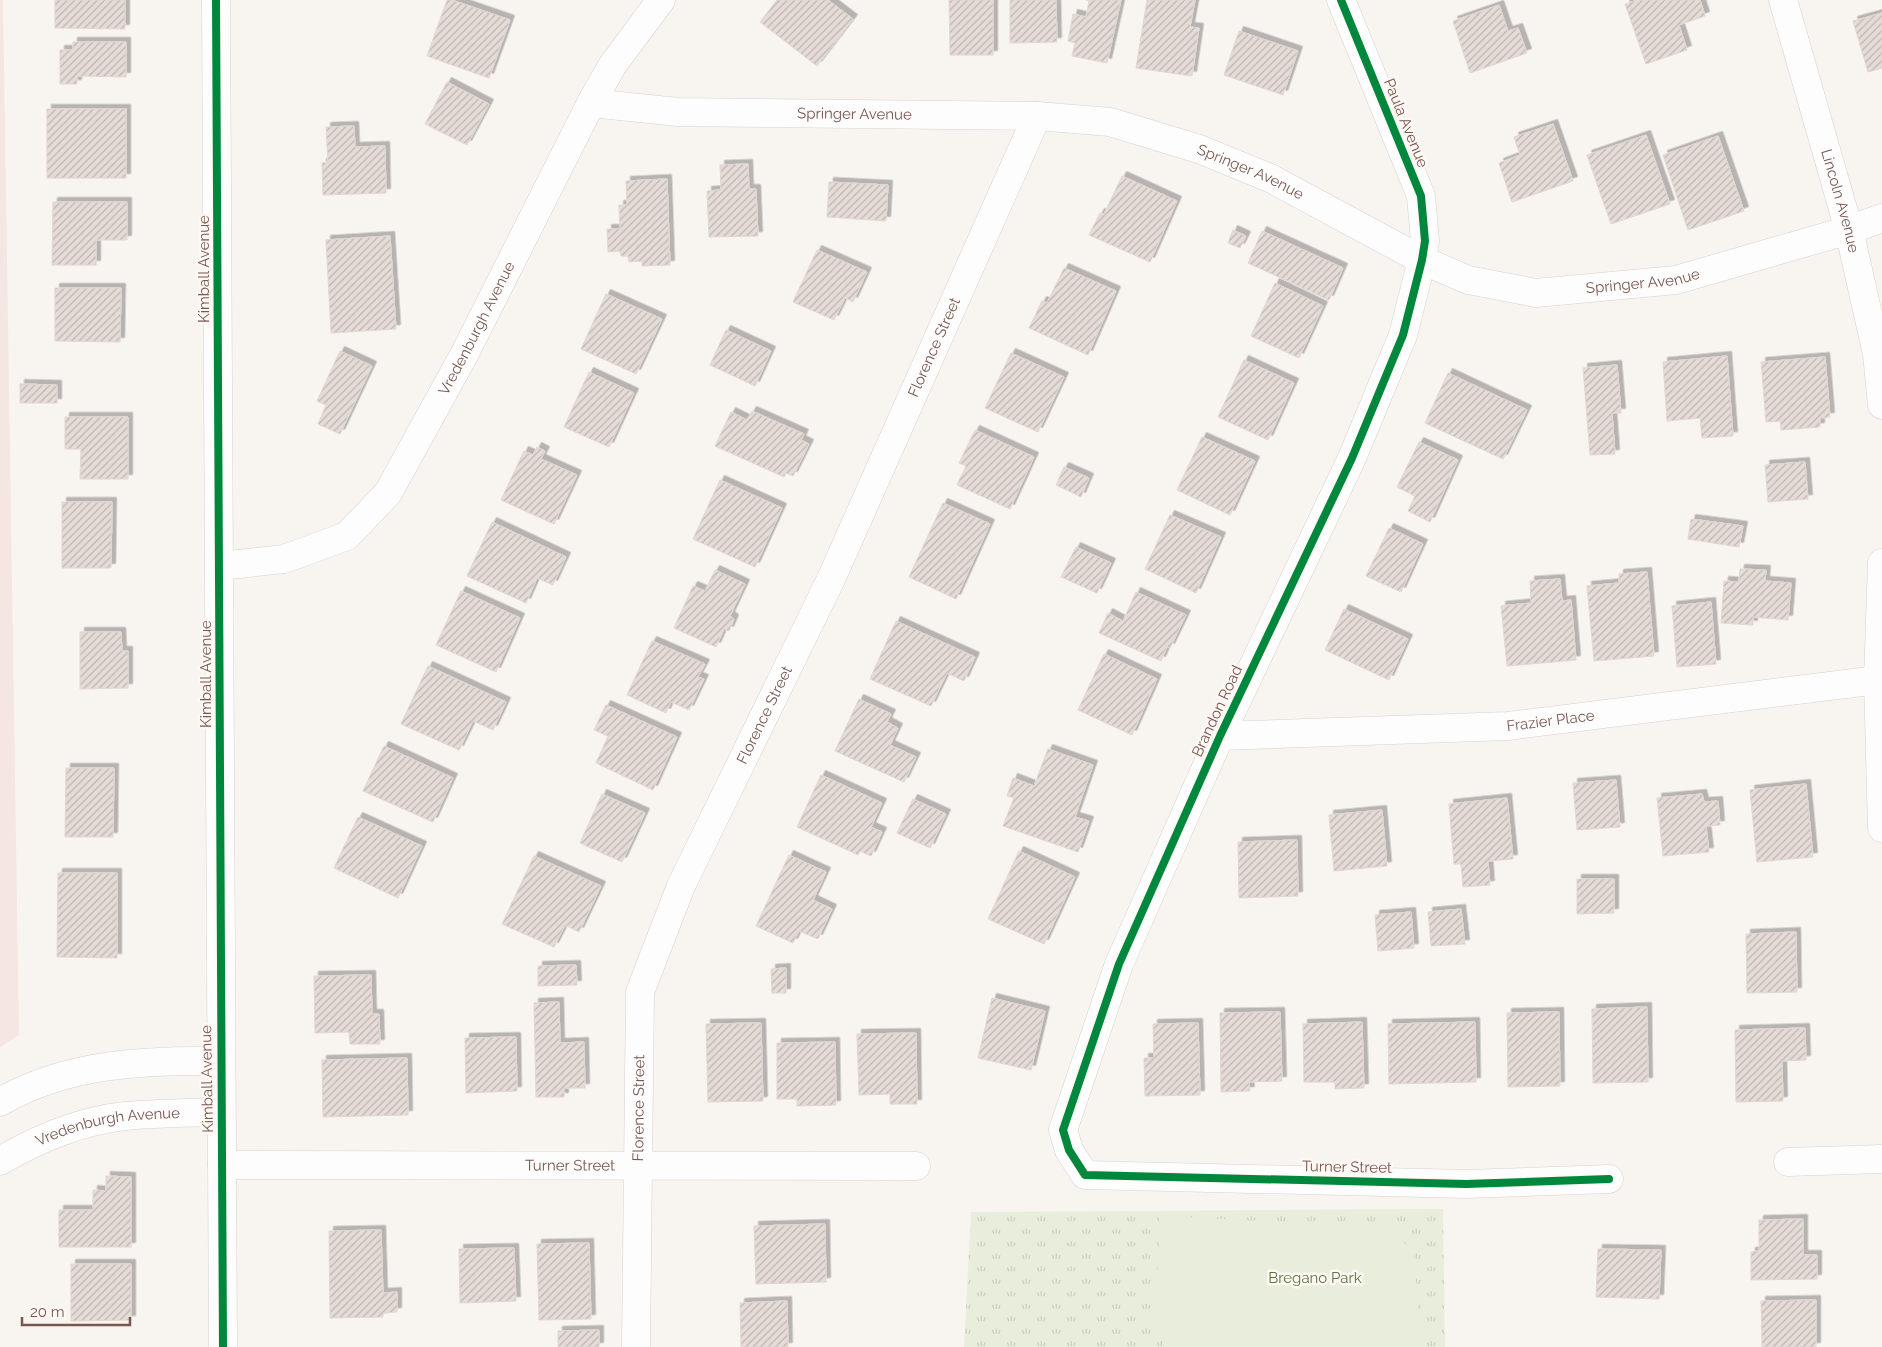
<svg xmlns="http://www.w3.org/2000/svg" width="1882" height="1347" font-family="Raleway,sans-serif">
<defs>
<pattern id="grass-tufts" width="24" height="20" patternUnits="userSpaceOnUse" patternTransform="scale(1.25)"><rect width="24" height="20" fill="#e9eedc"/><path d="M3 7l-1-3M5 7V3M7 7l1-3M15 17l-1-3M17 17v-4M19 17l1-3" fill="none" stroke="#cbcebf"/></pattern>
<pattern id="building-hatch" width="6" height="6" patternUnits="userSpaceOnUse" patternTransform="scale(1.25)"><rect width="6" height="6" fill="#e5dcd7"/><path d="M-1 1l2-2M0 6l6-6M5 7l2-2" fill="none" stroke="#beb5b1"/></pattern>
<filter id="shadow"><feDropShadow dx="4.5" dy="-4.5" stdDeviation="0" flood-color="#0004"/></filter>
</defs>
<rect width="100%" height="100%" fill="#f8f4f0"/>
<path fill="#f5e6e2" d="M0,0H3L19,1035L0,1047Z"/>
<path fill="url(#grass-tufts)" d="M1443,1209L1445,1347H964L971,1212Z"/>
<path fill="#e9eedc" d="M1160,1216L1388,1227L1413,1252L1422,1347H1164L1156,1315Z"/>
<g fill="url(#building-hatch)" stroke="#e1d6d2" filter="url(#shadow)">
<path d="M55,0H125V29L55,28Z"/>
<path d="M447,0H452L510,20L489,78L427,56Z"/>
<path d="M777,0H828L853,19L817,66L760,22Z"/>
<path d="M949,0H993V55H950Z"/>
<path d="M1010,0H1056L1057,42L1010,43Z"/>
<path d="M1086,0H1121L1107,63L1072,56L1075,43L1068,41L1073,14L1086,17L1089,1Z"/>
<path d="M1147,0H1195L1190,27L1199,28L1192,76L1136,68Z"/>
<path d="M1637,0H1700L1705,16L1679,25L1687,50L1646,64L1625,4Z"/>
<path d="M1499,5L1508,31L1518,28L1527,53L1470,73L1453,21Z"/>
<path d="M1882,13V68L1868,72L1853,21Z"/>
<path d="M1239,31L1298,51L1283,95L1224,75Z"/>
<path d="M73,42H126V77L77,76V84H60V50H73Z"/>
<path d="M447,82L489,104L467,145L425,124Z"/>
<rect x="47" y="109" width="79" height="69"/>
<path d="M1553,124L1573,181L1512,202L1499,163L1520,155L1514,137Z"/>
<path d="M354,126L355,147L385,146L386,193L323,195L322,163L328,162L326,127Z"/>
<path d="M1646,135L1670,204L1611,224L1587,155Z"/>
<path d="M1718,136L1744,211L1688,230L1663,155Z"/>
<path d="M748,164L749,189H756L758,236L709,237L707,191L721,190L720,165Z"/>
<path d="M1122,176L1177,201L1150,262L1089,235L1100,213L1104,214Z"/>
<path d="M667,179L670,265L642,266V261L629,262L628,256H621L620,251L608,252L607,229H620L619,205H627L626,181Z"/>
<path d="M829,182L888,185L886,221L827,217Z"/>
<path d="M53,202H127V240H96V265H52Z"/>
<path d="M1233,230L1246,236L1240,248L1228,243Z"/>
<path d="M1262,231L1343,268L1329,300L1248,263Z"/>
<path d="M390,236L396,329L331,333L326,240Z"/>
<path d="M817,250L867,272L853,302L845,298L834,320L793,302Z"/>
<path d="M1064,268L1116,291L1088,355L1029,328L1042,301L1047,303Z"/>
<path d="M1275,283L1323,306L1299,358L1251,336Z"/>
<path d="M55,288H121L120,342L55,341Z"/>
<path d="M606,294L662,319L636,374L581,349Z"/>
<path d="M726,330L771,351L755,386L710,365Z"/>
<path d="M340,351L372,366L340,434L318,424L326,405L317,401Z"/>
<path d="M1011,353L1064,377L1038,432L985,408Z"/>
<path d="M1727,356L1733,436L1702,438L1700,418L1667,421L1663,362Z"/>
<path d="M1825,357L1830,417L1820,418V427L1781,430L1780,421L1766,422L1761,362Z"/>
<path d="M1244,360L1294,383L1268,440L1218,417Z"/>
<path d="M1617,365L1621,413H1612L1615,454L1590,455L1583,368Z"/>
<path d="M589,372L634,393L609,447L564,427Z"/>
<path d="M1448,373L1527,410L1503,459L1425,423Z"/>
<path d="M20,384L57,385V403H20Z"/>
<path d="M752,411L804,434L801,440L809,444L793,476L786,473L784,477L715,446L731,412L747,420Z"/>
<path d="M65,417H128V479H80L81,449H65Z"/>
<path d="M975,430L1034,457L1010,509L957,485L966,466L959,463Z"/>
<path d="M1202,437L1255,461L1230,515L1177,490Z"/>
<path d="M1419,442L1458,460L1430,522L1408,511L1415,496L1397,487Z"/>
<path d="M537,447L545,451L541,459L577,475L554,524L501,500L524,451L533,455Z"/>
<path d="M1805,462L1808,499L1768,502L1765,465Z"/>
<path d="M1064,467L1089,478L1081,497L1056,485Z"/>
<path d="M720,480L782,508L755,567L693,539Z"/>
<path d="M62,502H112L111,568H62Z"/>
<path d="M943,503L990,524L956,599L909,577Z"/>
<path d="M1170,515L1221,537L1196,593L1145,569Z"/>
<path d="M1691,519L1743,526L1739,547L1688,539Z"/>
<path d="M492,522L566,557L553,585L537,578L526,603L467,576Z"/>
<path d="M1389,528L1423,544L1401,592L1366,576Z"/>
<path d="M1076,547L1111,563L1097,593L1061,577Z"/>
<path d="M1740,569L1766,570L1765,581L1791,583L1788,620L1753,617V625L1721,623L1724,581L1739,582Z"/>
<path d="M715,570L745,584L730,616L734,619L729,631L724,629L716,647L674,628L693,586L705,591Z"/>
<path d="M1647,572L1654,656L1594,661L1587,586L1619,583V574Z"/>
<path d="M1560,579L1562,601L1571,600L1576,660L1507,666L1501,606L1531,603L1530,581Z"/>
<path d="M461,591L520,618L496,672L436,645Z"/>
<path d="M1136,592L1186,615L1170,648L1167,647L1161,661L1099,633L1108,613L1123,621Z"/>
<path d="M1711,602L1716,664L1677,667L1672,606Z"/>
<path d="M1344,609L1408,639L1389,680L1325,650Z"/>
<path d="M896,621L975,657L964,681L947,673L931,706L870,679Z"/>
<path d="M80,632H121L122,651H128V688L80,689Z"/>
<path d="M652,641L705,664L698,677L704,679L689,710L671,702L666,713L627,695Z"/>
<path d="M1104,654L1157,679L1132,735L1078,710Z"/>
<path d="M428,666L506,702L493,730L473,721L459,750L401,724Z"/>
<path d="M859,699L891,714L887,722L898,728L890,745L916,757L904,782L835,751Z"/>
<path d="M606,705L677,737L653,790L596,763L608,736L594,730Z"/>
<path d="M384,746L453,778L433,822L363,791Z"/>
<path d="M1048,749L1093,765L1075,817L1089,821L1078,852L1003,826L1014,798L1007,796L1013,778L1034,786Z"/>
<path d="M66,768H114L113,837H65Z"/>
<path d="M821,775L882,803L871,827L882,832L871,856L860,851L858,855L797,827Z"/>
<path d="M1616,780L1620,827L1577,830L1573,783Z"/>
<path d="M1806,784L1813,857L1757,862L1750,790Z"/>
<path d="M602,794L645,813L622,862L580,843Z"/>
<path d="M1702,794L1704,802L1718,801L1720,825L1706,826L1709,852L1663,856L1657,798Z"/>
<path d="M1507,798L1513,859L1488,861L1490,885L1463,887L1461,864H1454L1449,804Z"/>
<path d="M913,799L946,814L930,848L897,833Z"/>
<path d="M1382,810L1387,866L1334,871L1329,815Z"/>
<path d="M358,817L422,846L398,898L334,868Z"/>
<path d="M1297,840L1298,896L1239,898L1238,842Z"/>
<path d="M1019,851L1075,877L1044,944L988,919Z"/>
<path d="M789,855L826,872L813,900L832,909L818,939L799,931L793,943L756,926Z"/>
<path d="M534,856L601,886L579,932L565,925L554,947L502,924Z"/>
<path d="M58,873H117V958L57,957Z"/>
<path d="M1577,879H1614V913L1577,914Z"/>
<path d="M1461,909L1465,944L1431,946L1428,912Z"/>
<path d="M1411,912L1414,948L1378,951L1375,915Z"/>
<path d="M1796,932L1797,992L1747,993L1746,934Z"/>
<path d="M576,965L577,985L538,986V966Z"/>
<path d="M786,968V993H772L771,969Z"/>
<path d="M371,975L372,1014H379L380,1044H350L349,1032L315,1033L314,976Z"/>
<path d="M992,998L1045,1011L1031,1070L978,1058Z"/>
<path d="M559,1002L560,1043L584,1042L585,1088H564V1097H536L534,1003Z"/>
<path d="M1647,1007L1648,1082L1593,1083L1592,1009Z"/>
<path d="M1280,1012L1282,1081L1249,1082L1250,1091L1221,1092L1220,1013Z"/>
<path d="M1559,1012L1560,1086L1508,1087L1507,1013Z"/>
<path d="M1362,1022L1364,1088L1335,1089V1082H1304L1303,1024Z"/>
<path d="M1475,1022L1476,1082L1389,1084L1388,1024Z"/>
<path d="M761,1023L763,1101L708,1102L706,1024Z"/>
<path d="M1198,1023L1200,1095L1145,1096L1144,1058H1154L1153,1024Z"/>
<path d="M1805,1028L1806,1060L1782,1061L1783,1101L1736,1102L1735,1030Z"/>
<path d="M916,1033L917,1104H890V1094L859,1095L857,1034Z"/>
<path d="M516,1037L517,1091L466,1093L465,1038Z"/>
<path d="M835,1042L836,1105L797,1106V1099H777V1043Z"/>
<path d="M407,1058L408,1115L323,1117L322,1060Z"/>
<path d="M106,1176L131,1177V1247H59V1210H93V1190L106,1191Z"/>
<path d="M1803,1219V1255H1817V1279L1751,1280V1252L1759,1251V1220Z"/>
<path d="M825,1224L826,1282L756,1284L754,1226Z"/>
<path d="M381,1230L383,1293L397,1292V1312L383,1313V1317L330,1318L329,1231Z"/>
<path d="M589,1243L591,1319L539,1320L537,1244Z"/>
<path d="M514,1248L516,1301L460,1303L459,1249Z"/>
<path d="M1598,1249L1661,1250L1659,1299L1596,1297Z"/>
<path d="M71,1264H131V1320L71,1321Z"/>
<path d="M1816,1300V1347H1762L1761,1301Z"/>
<path d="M787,1301L788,1347H741L740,1303Z"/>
<path d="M599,1330V1347H558V1331Z"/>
</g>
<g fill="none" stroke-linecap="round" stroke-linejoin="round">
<defs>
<g id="minor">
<path d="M216,0L223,1347"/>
<path d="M1341,0L1421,196L1425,241L1422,260L1403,335L1352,458L1220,736L1119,964L1063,1130L1069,1150L1085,1175L1466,1184L1609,1179"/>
<path id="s1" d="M1783,0L1849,230L1877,354L1882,405"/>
<path id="s2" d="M591,103L678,112L1037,116L1110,122L1199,149L1270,178L1422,260L1468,280L1536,293L1676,280L1849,230L1882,218"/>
<path d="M1882,563L1878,680L1882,828"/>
<path id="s3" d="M220,566L284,559L347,536L388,493L465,353L591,103L612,66L661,0"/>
<path id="s4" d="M1220,736L1508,726L1878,680"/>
<path d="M0,1102C67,1063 145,1060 221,1061"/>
<path id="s5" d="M0,1161C39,1138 80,1121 125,1116C157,1113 189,1113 221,1112"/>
<path d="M1788,1162L1882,1159"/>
<path id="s6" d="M222,1165L916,1166"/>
<path id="s7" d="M636,1347L640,992L681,886L831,579L1037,116"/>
</g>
</defs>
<use href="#minor" stroke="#d8d1ce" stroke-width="29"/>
<use href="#minor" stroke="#fefdfd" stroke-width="28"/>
<defs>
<g id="cycleway">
<path d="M216,0L223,1347"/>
<path d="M1341,0L1421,196L1425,241L1422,260L1403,335L1352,458L1220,736L1119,964L1063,1130L1069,1150L1085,1175L1466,1184L1609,1179"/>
</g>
</defs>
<use href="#cycleway" stroke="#fef8f4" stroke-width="11"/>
<use href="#cycleway" stroke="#00873e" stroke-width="8"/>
</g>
<g text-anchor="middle" stroke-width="5" stroke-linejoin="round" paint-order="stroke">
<g font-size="15" fill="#78574f" stroke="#fef8f4">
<text dy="5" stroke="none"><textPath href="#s2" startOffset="264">Springer Avenue</textPath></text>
<text transform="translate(1406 123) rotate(68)" y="5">Paula Avenue</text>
<text dy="5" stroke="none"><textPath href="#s2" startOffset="669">Springer Avenue</textPath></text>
<text dy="5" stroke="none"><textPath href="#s1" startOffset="209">Lincoln Avenue</textPath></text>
<text transform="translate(204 269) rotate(-90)" y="5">Kimball Avenue</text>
<text dy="5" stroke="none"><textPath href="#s2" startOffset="1089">Springer Avenue</textPath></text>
<text dy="5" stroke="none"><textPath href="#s3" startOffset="378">Vredenburgh Avenue</textPath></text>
<text dy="5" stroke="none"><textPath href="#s7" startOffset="1064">Florence Street</textPath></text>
<text transform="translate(206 674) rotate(-90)" y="5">Kimball Avenue</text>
<text transform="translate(1217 711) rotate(-65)" y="5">Brandon Road</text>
<text dy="5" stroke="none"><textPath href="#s7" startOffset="659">Florence Street</textPath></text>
<text dy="5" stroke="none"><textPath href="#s4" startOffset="331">Frazier Place</textPath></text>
<text transform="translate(207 1079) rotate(-91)" y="5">Kimball Avenue</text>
<text dy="5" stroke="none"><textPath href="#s7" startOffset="239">Florence Street</textPath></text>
<text dy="5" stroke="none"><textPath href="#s5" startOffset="115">Vredenburgh Avenue</textPath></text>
<text dy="5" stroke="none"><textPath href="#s6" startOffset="348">Turner Street</textPath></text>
<text transform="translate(1347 1167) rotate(1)" y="5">Turner Street</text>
</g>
<g font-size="15" fill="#5b7744" stroke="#fef8f4">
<text x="1315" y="1283">Bregano Park</text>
</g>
</g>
<path d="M22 1317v8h108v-8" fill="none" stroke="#78574f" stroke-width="2.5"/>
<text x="30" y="1317" font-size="15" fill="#78574f" stroke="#fef8f4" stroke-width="4" paint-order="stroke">20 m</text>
</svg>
